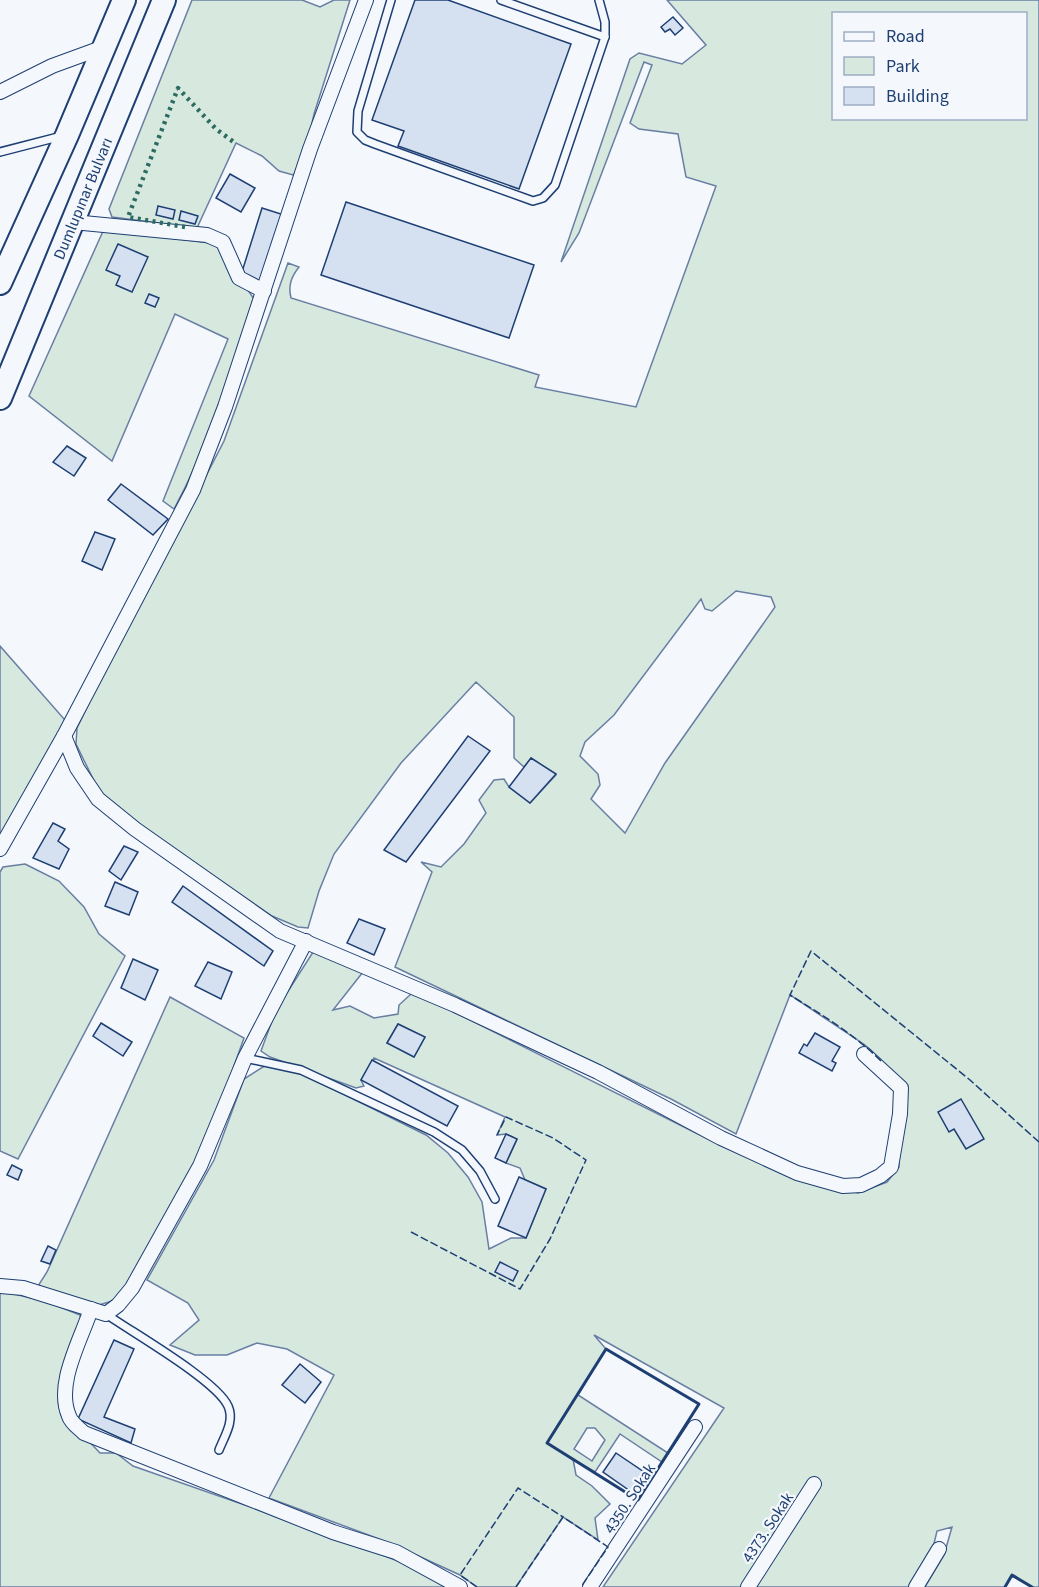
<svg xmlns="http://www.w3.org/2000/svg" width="1039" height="1587" font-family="'Source Sans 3',sans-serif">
<rect width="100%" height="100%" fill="#f4f7fb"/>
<g fill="#d7e8df" stroke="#687fa3" stroke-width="1.5" fill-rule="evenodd">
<path d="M192,0H302L320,7L334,0H350L314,114L303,165L293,175L279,171L262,156L236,143L197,228L112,217L109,209Z"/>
<path d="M667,0H1039V1587H1032L1012,1576L1005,1587H925L944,1555L952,1527L937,1531L932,1552L910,1587H603L724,1408L594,1335L606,1349L578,1395L668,1453L662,1462L620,1434L595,1472L573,1459L576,1475L592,1486L610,1504L595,1518L598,1540L563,1517L516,1587H477L460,1575L390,1543L269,1498L334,1375L287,1349L257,1343L227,1355H195L170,1345L199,1320L188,1303L147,1280L214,1160L244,1079L266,1065L301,1073L426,1135L448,1153L468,1177L482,1202L489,1249L511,1238H526L546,1189L525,1180L520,1168L506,1163L517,1139L506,1134L497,1135L505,1117L374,1058L361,1080L364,1086L356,1088L270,1057L261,1051L276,1010L315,949L363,972L333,1010L350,1006L374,1018L398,1014L399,1005L411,994L448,1006L452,1011L706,1138L795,1179L858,1193L887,1182L899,1167L895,1075L865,1045L790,995L736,1134L671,1099L395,967L432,872L421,862L441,867L464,844L486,813L479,800L494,780L504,779L509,787L530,803L556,775L531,758L524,767L514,758V717L476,682L401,763L334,854L319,891L308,928L298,927L272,916L142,827L99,791L76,744L77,728L90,701L224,441L288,263L299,267C291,277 288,286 291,298L539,375L535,387L636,407L716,186L686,177L678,134L639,129L630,123L652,65L644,62L579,233L561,262L630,59L639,53L682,64L706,45ZM834,14H1026V118H834ZM736,591L771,597L775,607L665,763L625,833L591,799L600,785L598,774L580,756L585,742L614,715L701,599L705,609L712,611ZM398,1024L425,1037L414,1057L387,1043ZM587,1428H595L605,1440L592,1461L574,1449Z"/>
<path d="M104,229L217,244L256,302C232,373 209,444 174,509L163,501L228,339L175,314L112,461L29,396Z"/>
<path d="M0,646L65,720L0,837Z"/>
<path d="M25,864L59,881L84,907L99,934L125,956L18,1159L0,1151V872L3,867Z"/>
<path d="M170,997L244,1038L206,1144L119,1299L99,1305L38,1286L47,1272Z"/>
<path d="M0,1291L45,1301L80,1315L82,1326L62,1413L100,1453H116L133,1466L342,1539L418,1569L447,1587H0Z"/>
</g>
<g fill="#d5e0f0" stroke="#1d3f73" stroke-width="1.5">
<path d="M415,0H448L571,44L519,189L398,146L404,131L372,120Z"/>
<path d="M673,17L683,28L675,35L670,29L665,32L661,27Z"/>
<path d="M230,174L255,188L241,212L216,198Z"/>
<path d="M346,202L534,265L509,338L321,275Z"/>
<path d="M158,206L175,210L173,219L156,215Z"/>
<path d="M262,208L284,215L262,281L241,275Z"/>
<path d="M181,211L198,216L195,224L179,220Z"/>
<path d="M118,244L148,257L132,292L116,285L120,276L106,270Z"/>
<path d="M149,294L159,298L155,307L145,303Z"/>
<path d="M67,446L86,458L74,476L53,462Z"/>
<path d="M121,484L168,519L153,535L108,500Z"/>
<path d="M95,532L115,539L102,570L82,561Z"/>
<path d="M468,736L490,751L406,862L384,850Z"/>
<path d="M531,758L556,774L530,803L509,787Z"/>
<path d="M53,823L65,829L58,841L69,849L59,869L33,858Z"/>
<path d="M124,846L138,852L121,880L109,871Z"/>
<path d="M115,882L138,892L129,915L105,906Z"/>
<path d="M183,886L273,951L264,966L172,902Z"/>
<path d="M359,919L385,929L374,955L347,943Z"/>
<path d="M133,959L158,970L145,1000L121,988Z"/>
<path d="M208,962L232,972L221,999L195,986Z"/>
<path d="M101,1023L132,1042L123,1056L93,1036Z"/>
<path d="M398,1024L425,1037L414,1057L387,1043Z"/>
<path d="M815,1033L840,1047L832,1061L836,1063L832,1071L799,1053L804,1044L807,1046Z"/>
<path d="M372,1060L458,1106L447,1126L361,1080Z"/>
<path d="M961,1099L984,1139L966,1149L954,1129L949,1132L938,1112Z"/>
<path d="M506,1134L517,1139L506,1163L495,1158Z"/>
<path d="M12,1165L22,1170L18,1180L7,1175Z"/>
<path d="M519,1177L546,1189L526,1238L498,1226Z"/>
<path d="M48,1246L56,1250L50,1264L41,1261Z"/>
<path d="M500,1262L518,1271L513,1281L495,1272Z"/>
<path d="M114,1340L134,1349L104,1417L135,1429L131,1443L78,1419Z"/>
<path d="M300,1364L321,1382L305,1403L282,1385Z"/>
<path d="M616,1453L647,1474L633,1493L603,1472Z"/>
</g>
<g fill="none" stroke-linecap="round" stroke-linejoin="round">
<defs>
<g id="service">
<path d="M391,0L358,111L357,132L365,140L375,144L533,201L543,198L555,185L605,37V22L599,0"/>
<path d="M501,0L605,37"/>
<path d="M0,152L62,136"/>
<path d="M245,1058L301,1070L434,1132L462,1150L480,1171L495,1199"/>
<path d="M106,1314C133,1333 216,1380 228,1406C235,1421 224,1437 219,1450"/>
</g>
<g id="minor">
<path d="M0,92L52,66L104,47"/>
<path d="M73,222L207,235L223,242L239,278L264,291"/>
<path d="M64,736L77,768L98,799L135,829L280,931L455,1005L598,1072L721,1138L797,1173L843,1186L861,1185L880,1176L891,1167L900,1114L901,1088L864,1054"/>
<path d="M0,849L64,736L193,490L225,407L310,149L366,0"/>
<path d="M0,1286L23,1288L106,1314L118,1305L132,1288L200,1166L245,1058L306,941"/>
<path d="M91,1309C81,1340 55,1384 69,1416C71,1423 79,1428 84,1433L333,1532L396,1552L460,1587"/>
<path d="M590,1587L695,1427"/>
<path d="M748,1587L814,1484"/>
<path d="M916,1587L939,1549"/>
</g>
<g id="trunk">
<path d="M0,283L67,135L124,0"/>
<path id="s1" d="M0,398L164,0"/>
</g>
</defs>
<use href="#service" stroke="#1d3f73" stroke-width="10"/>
<use href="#minor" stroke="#1d3f73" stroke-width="16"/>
<use href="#trunk" stroke="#1d3f73" stroke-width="26"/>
<use href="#service" stroke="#f4f7fb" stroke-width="7"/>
<use href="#minor" stroke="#f4f7fb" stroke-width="14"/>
<use href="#trunk" stroke="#f4f7fb" stroke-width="22"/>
<path stroke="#2c6c60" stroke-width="4.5" stroke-dasharray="3 4.5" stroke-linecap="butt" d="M185,227L128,217L178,88L216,129L235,143"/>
<g stroke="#1d3f73" stroke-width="1.5" stroke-dasharray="8 3" stroke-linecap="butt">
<path d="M881,1061C854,1034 822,1015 790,995L811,951L970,1080L1039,1142"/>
<path d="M411,1232L520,1289L550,1239L586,1160L553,1138L506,1117L497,1135"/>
<path d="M477,1587L460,1575L518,1488L563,1517"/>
<path d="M516,1587L563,1517L608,1547L581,1587"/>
</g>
<g stroke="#1d3f73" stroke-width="3">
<path d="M606,1349L699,1404L638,1500L547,1443Z"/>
<path d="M1005,1587L1012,1575L1032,1587"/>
</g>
</g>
<g text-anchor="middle" stroke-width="4.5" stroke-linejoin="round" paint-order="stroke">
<g font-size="16" fill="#1d3f73" stroke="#f4f7fb">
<text dy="6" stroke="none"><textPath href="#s1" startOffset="216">Dumlupınar Bulvarı</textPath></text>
<text transform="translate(629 1498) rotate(-57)" y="6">4350. Sokak</text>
<text transform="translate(767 1527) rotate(-57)" y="6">4373. Sokak</text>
</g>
</g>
<rect x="832" y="12" width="195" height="108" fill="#f4f7fb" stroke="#9eadc5" stroke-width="1.5"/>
<rect x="844" y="32" width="30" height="9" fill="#f4f7fb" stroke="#9eadc5" stroke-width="1.5"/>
<text x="886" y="42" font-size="18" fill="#1d3f73">Road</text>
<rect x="844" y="57" width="30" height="18" fill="#d7e8df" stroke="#9eadc5" stroke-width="1.5"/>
<text x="886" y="72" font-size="18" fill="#1d3f73">Park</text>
<rect x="844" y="87" width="30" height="18" fill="#d5e0f0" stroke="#9eadc5" stroke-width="1.5"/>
<text x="886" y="102" font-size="18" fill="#1d3f73">Building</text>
</svg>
